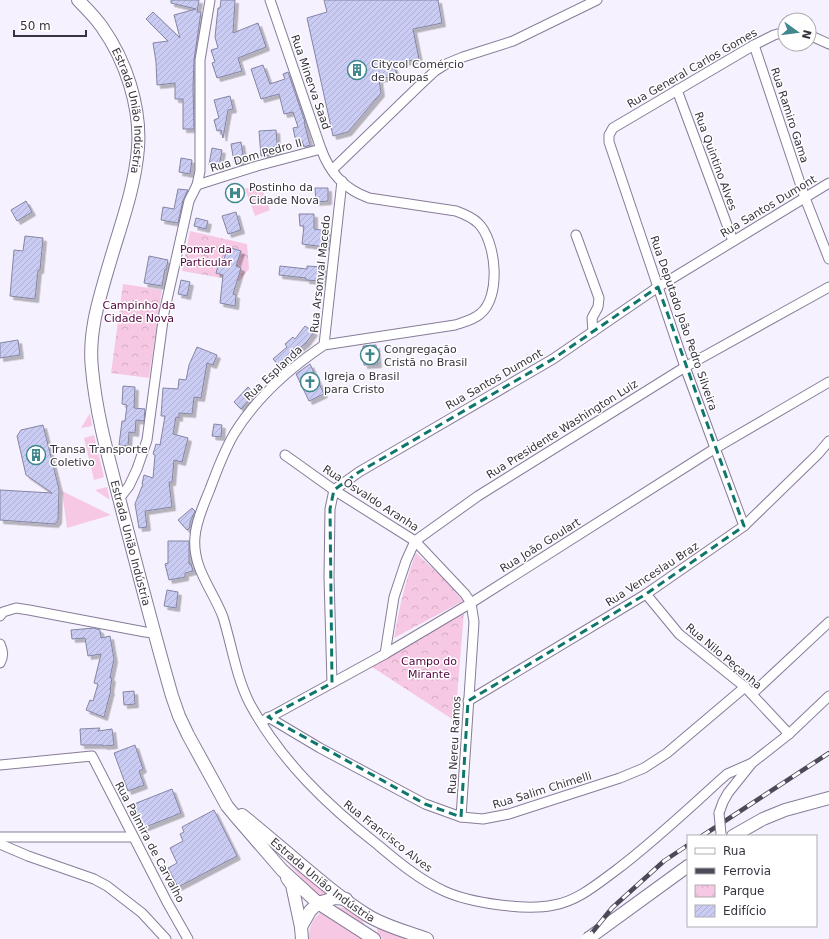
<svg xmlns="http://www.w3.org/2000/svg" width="829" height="939" font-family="'DejaVu Sans',sans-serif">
<defs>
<pattern id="park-crowns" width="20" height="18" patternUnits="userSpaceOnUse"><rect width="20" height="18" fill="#f7c8e4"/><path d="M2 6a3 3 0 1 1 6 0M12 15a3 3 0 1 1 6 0" fill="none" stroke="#d4acc5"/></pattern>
<pattern id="building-hatch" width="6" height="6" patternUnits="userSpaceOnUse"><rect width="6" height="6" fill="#caccf4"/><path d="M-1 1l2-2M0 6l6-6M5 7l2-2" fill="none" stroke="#aeb0d2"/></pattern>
<filter id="shadow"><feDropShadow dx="3.5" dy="3.5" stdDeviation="0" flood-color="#0004"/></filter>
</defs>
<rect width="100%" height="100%" fill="#f6f1fe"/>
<g fill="#f7c8e4">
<path d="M260,183L270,210L255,216L245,189Z"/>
<path d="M90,413L92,426L81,428Z"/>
<path d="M94,435L104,477L94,480L84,438Z"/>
<path d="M107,487L110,500L95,490Z"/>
<path d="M62,491L111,515L67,528Z"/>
<path d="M285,860L332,894L320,898Z"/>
<path d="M338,907C355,910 361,914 367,931L330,908Z"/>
<path d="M322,911L362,939H309C308,927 313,919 322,911Z"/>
<path d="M376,925L409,939H385L379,938Z"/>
</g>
<g fill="url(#park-crowns)">
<path d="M190,231L247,244L249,269L239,281L182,271Z"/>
<path d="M123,284L162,290L149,378L111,373Z"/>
<path d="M416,553L445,580L463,601L394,638C399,609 405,581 416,553Z"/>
<path d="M464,612L455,721L372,667L392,653Z"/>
</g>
<g fill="url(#building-hatch)" stroke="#8485a3" filter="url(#shadow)">
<path d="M171,0H199L197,12H201L194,60L193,87L194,129H183V99H175V83L157,85L156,62L153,43L168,41L146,19L153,12L180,38L174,15L196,9L171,3Z"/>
<path d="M221,0H235L233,33L258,23L266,47L238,58L242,71L217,78L212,63L215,62L211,50L218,48L215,37L218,8H220Z"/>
<path d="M324,0H438L442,23L413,29L419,59L392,64L398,75L379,79L381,93L348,132L333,136L307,18L327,12Z"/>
<path d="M263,65L270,84L285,79L283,74L288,72L305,122H304L310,145L304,147L302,141L296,142L293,128L298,127L293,112L284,114L279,94L261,99L251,69Z"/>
<path d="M230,96L233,109L228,110L223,138L221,130L217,131L214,120L219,118L214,100Z"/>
<path d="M276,130L278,154L261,156L259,131Z"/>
<path d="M241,142L244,161L234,162L231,144Z"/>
<path d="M212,148L222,150L219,167L209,165Z"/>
<path d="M181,158L192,160L190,174L179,172Z"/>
<path d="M315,188H328V201L316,202Z"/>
<path d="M178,189L188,190L183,200L178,223L161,220L163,207L174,209Z"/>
<path d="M26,201L32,212L17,221L11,210Z"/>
<path d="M236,212L241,230L228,234L222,216Z"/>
<path d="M299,214H314V229L327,231L325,247L302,244L304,226H300Z"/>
<path d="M196,218L208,221L206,229L194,226Z"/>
<path d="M25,236L43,238L40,270H38L35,299L10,296L14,250L23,251Z"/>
<path d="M228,247L241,251L236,266L241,268L233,294L236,295L235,306L220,303L223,275L216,273L220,261L223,262Z"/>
<path d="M149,256L168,260L166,270L165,269L162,286L144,283Z"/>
<path d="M280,266L307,269V266L323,267L322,281L306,280V278L279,275Z"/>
<path d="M181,280L190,282L187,296L178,294Z"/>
<path d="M305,326L314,332L306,343L289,357L290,359L281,368L273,359L287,347L285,344L293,337L295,339Z"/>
<path d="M18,340L20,355L0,358V343Z"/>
<path d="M376,345L378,364L364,365L363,346Z"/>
<path d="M197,347L217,355L213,365L207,363L201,398L194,397L192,414L179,413V418L176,417L173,434L188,438L182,462L174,460L172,482H169L172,507L145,511L147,527L139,528L135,504L143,484H142L144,475L153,478L155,455L153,454L156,444L160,445L165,416H161L163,388L178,389L179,379L186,380L189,365Z"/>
<path d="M310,364L324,394L309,401L296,374Z"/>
<path d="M123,386L135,387L134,408L145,409L144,421L136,420L135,433L129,432L128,446L119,445L122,421H125L127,405L122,404Z"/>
<path d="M248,387L255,394L241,409L234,402Z"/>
<path d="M214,424L222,425L221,437L212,436Z"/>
<path d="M43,425L59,489L58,520L55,524L0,520V490L52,493L26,475L17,436L21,430Z"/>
<path d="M192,508L195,511L190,522V527L187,530L178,520Z"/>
<path d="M168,541H189V564H191L193,571L185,573V577L169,580L165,564L168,563Z"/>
<path d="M167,590L178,592L176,608L164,606Z"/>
<path d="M94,628L100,630L101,638L110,636L114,659L110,678H112L110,690H111L104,717L86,710L90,700L93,701L98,684L94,683L101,654L88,656L85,638L72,639L71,630Z"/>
<path d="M134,691L135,704L124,705L123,692Z"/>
<path d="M100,728L98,731L112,729L114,745L104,746L103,745H81L80,729Z"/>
<path d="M135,745L143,769L139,771L144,785L128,791L114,753Z"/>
<path d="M172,789L181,813L143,828L134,804Z"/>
<path d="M214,810L237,856L178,887L168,868L177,863L170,848L183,841L180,834L184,832L182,827Z"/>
</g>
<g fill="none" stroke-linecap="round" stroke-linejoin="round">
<defs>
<g id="minor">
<path d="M270,0L321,149C330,173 344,189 369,198L456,211C464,214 472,217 478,223C496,240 502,297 480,314C473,320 464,322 455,325L324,345C290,368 256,398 234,434C224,451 217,470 210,489C204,504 196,521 195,537C192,568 213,590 223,617C232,646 236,677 250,704C281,761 327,805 378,845C398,862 420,880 444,891C470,903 526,911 554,905C577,901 596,885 615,871C651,844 684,813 718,782L727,774L752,763"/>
<path d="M809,35L829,44"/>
<path d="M754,45L805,198L829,259"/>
<path d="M677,90L733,241"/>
<path d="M332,170L420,85L435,71L446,64L463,57L513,41L597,0"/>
<path d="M197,185L257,166L321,149"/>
<path d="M576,235L599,298L598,307L592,318L593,332"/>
<path d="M324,345L342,181"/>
<path d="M285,455L334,490L415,541L465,594L471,603L474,622L461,817"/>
<path d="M119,499L129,486L137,469L147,440L164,313L189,201L197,185L200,171V60L210,0"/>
<path d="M744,526L685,367L609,142V135L613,128L754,45L774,35L785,32"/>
<path d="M646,594L679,634L745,687L789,734"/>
<path d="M0,616L3,612L16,608L29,610L145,632L154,633"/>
<path d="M0,644C3,651 4,656 0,663"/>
<path d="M385,654L394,597L406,561L415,541L478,496L685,367L829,287"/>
<path d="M332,683L329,577L330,509L334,490L359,472L553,359L658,287L829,183"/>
<path d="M752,694L829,622"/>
<path d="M468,701L646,594L744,526L818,454L829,441"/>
<path d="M268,717L320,748L425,804L461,817L483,819L509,814L620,778L644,768L667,753L745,687"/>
<path d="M261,722L385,654L471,603L714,449L829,382"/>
<path d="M0,765L92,756L167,902L188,939"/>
<path d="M719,813L723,802L728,793L752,763L789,734L829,696"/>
<path d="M0,837H133"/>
<path d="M0,844L28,856L94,879L107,886L142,913L166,939"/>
</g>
<g id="major">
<path id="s1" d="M78,0C86,8 95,17 102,27C126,61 141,107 138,148C135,188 120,227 109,265C99,299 88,333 92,369C96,413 108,456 119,498C136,564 153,630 172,696L179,716L188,735L227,806L237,818L282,870L318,903L374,939"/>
<path id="s2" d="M242,815C284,848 322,886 367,915C384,926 408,932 427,939"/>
<path d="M733,836L763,819L785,810L829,798"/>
<path d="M287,878L292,885L301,927"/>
<path d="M589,938L688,866"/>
<path d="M302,939L301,927L310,911L318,903L335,898L346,899"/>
</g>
</defs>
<use href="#minor" stroke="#877c99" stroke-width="11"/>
<use href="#major" stroke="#877c99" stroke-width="14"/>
<use href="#minor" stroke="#fff" stroke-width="9"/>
<use href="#major" stroke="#fff" stroke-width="12"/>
<defs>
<g id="rail">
<path d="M702,836L829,753"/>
<path d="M587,939L612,908L664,861L688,845"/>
</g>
</defs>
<use href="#rail" stroke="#4e4956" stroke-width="4.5"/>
<use href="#rail" stroke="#fff" stroke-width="3" stroke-dasharray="9" stroke-linecap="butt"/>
<defs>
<path id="minor-bridge" d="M719,813L721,834"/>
<path id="major-bridge" d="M587,939L589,938"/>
</defs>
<use href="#minor-bridge" stroke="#877c99" stroke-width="11" stroke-linecap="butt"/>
<use href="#major-bridge" stroke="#877c99" stroke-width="14" stroke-linecap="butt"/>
<use href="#minor-bridge" stroke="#fff" stroke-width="9"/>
<use href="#major-bridge" stroke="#fff" stroke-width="12"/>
</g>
<path fill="none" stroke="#0f766e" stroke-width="3" stroke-dasharray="8 5" stroke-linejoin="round" d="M658,287L744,526L646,594L468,701L461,817L425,804L268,717L332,683L330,509L334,490L359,472L553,359Z"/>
<defs>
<symbol id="building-ring" viewBox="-11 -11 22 22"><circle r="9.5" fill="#fff" stroke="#41888e" stroke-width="1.5"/><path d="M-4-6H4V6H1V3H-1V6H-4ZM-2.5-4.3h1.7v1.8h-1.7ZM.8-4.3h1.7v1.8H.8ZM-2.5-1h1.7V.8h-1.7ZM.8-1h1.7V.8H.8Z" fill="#41888e"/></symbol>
<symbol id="hospital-ring" viewBox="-11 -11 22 22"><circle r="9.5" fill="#fff" stroke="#41888e" stroke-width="1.5"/><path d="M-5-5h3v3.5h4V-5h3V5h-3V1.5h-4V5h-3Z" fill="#41888e"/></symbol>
<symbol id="church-ring" viewBox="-11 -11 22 22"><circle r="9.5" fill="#fff" stroke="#41888e" stroke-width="1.5"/><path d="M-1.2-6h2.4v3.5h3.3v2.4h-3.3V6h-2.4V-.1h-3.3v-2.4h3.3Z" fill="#41888e"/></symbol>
</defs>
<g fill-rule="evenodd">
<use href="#building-ring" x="346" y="59" width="22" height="22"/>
<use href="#hospital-ring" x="224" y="182" width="22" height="22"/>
<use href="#church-ring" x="359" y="344" width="22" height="22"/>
<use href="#church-ring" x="299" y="371" width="22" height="22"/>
<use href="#building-ring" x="25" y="444" width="22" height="22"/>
</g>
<g text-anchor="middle" stroke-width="3" stroke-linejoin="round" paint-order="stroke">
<g font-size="11" fill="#38333f" stroke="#fff" text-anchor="start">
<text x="371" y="68">Citycol Comércio<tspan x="371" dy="13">de Roupas</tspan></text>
<text x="249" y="191">Postinho da<tspan x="249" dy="13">Cidade Nova</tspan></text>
<text x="384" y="353">Congregação<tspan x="384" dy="13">Cristã no Brasil</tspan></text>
<text x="324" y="380">Igreja o Brasil<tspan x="324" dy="13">para Cristo</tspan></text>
<text x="50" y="453">Transa Transporte<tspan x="50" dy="13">Coletivo</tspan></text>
</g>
<g font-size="11" fill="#38333f" stroke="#fff">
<text transform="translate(692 68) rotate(-30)" y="4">Rua General Carlos Gomes</text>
<text transform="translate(311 82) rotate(71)" y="4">Rua Minerva Saad</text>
<text dy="4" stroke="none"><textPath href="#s1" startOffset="126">Estrada União Indústria</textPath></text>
<text transform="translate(790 115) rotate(72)" y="4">Rua Ramiro Gama</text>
<text transform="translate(256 155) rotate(-16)" y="4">Rua Dom Pedro II</text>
<text transform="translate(716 161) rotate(70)" y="4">Rua Quintino Alves</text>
<text transform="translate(768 206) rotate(-31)" y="4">Rua Santos Dumont</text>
<text transform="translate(320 274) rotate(-84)" y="4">Rua Arsonval Macedo</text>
<text transform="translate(684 323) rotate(71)" y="4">Rua Deputado João Pedro Silveira</text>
<text transform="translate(273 373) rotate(-43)" y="4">Rua Esplanda</text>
<text transform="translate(494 379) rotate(-30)" y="4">Rua Santos Dumont</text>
<text transform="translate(562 429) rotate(-32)" y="4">Rua Presidente Washington Luiz</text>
<text transform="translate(371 498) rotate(33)" y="4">Rua Osvaldo Aranha</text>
<text dy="4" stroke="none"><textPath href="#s1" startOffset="570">Estrada União Indústria</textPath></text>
<text transform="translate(540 545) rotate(-32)" y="4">Rua João Goulart</text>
<text transform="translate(652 574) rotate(-33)" y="4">Rua Venceslau Braz</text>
<text transform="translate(724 656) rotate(40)" y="4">Rua Nilo Peçanha</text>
<text transform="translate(454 745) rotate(-87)" y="4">Rua Nereu Ramos</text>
<text transform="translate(542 790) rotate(-17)" y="4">Rua Salim Chimelli</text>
<text transform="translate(388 836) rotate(38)" y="4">Rua Francisco Alves</text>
<text transform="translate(150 842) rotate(62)" y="4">Rua Palmira de Carvalho</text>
<text dy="4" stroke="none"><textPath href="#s2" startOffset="104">Estrada União Indústria</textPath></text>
</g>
<g font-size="11" fill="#54053f" stroke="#fff">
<text x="206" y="253">Pomar da<tspan x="206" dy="13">Particular</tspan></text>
<text x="139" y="309">Campinho da<tspan x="139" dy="13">Cidade Nova</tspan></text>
<text x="429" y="665">Campo do<tspan x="429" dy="13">Mirante</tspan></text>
</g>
</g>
<rect x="687" y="835" width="130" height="92" fill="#ffffff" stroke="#afadb2"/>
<rect x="695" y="848" width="20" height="6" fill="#ffffff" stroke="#afadb2"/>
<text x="723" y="855" font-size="12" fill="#38333f">Rua</text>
<rect x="695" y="868" width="20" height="6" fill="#4e4956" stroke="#afadb2"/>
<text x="723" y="875" font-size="12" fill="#38333f">Ferrovia</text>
<rect x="695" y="885" width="20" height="12" fill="url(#park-crowns)" stroke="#afadb2"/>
<text x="723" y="895" font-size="12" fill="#38333f">Parque</text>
<rect x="695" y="905" width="20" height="12" fill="url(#building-hatch)" stroke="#afadb2"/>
<text x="723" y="915" font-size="12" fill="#38333f">Edifício</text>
<g transform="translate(797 32) rotate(104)"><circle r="19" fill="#ffffff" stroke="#afadb2"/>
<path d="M0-3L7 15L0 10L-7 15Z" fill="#41888e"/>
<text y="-6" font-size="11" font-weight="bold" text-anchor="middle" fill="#38333f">N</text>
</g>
<path d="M14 30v6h72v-6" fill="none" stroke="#38333f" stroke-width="2"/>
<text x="20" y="30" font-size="12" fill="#38333f" stroke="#ffffff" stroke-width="3" paint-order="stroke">50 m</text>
</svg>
